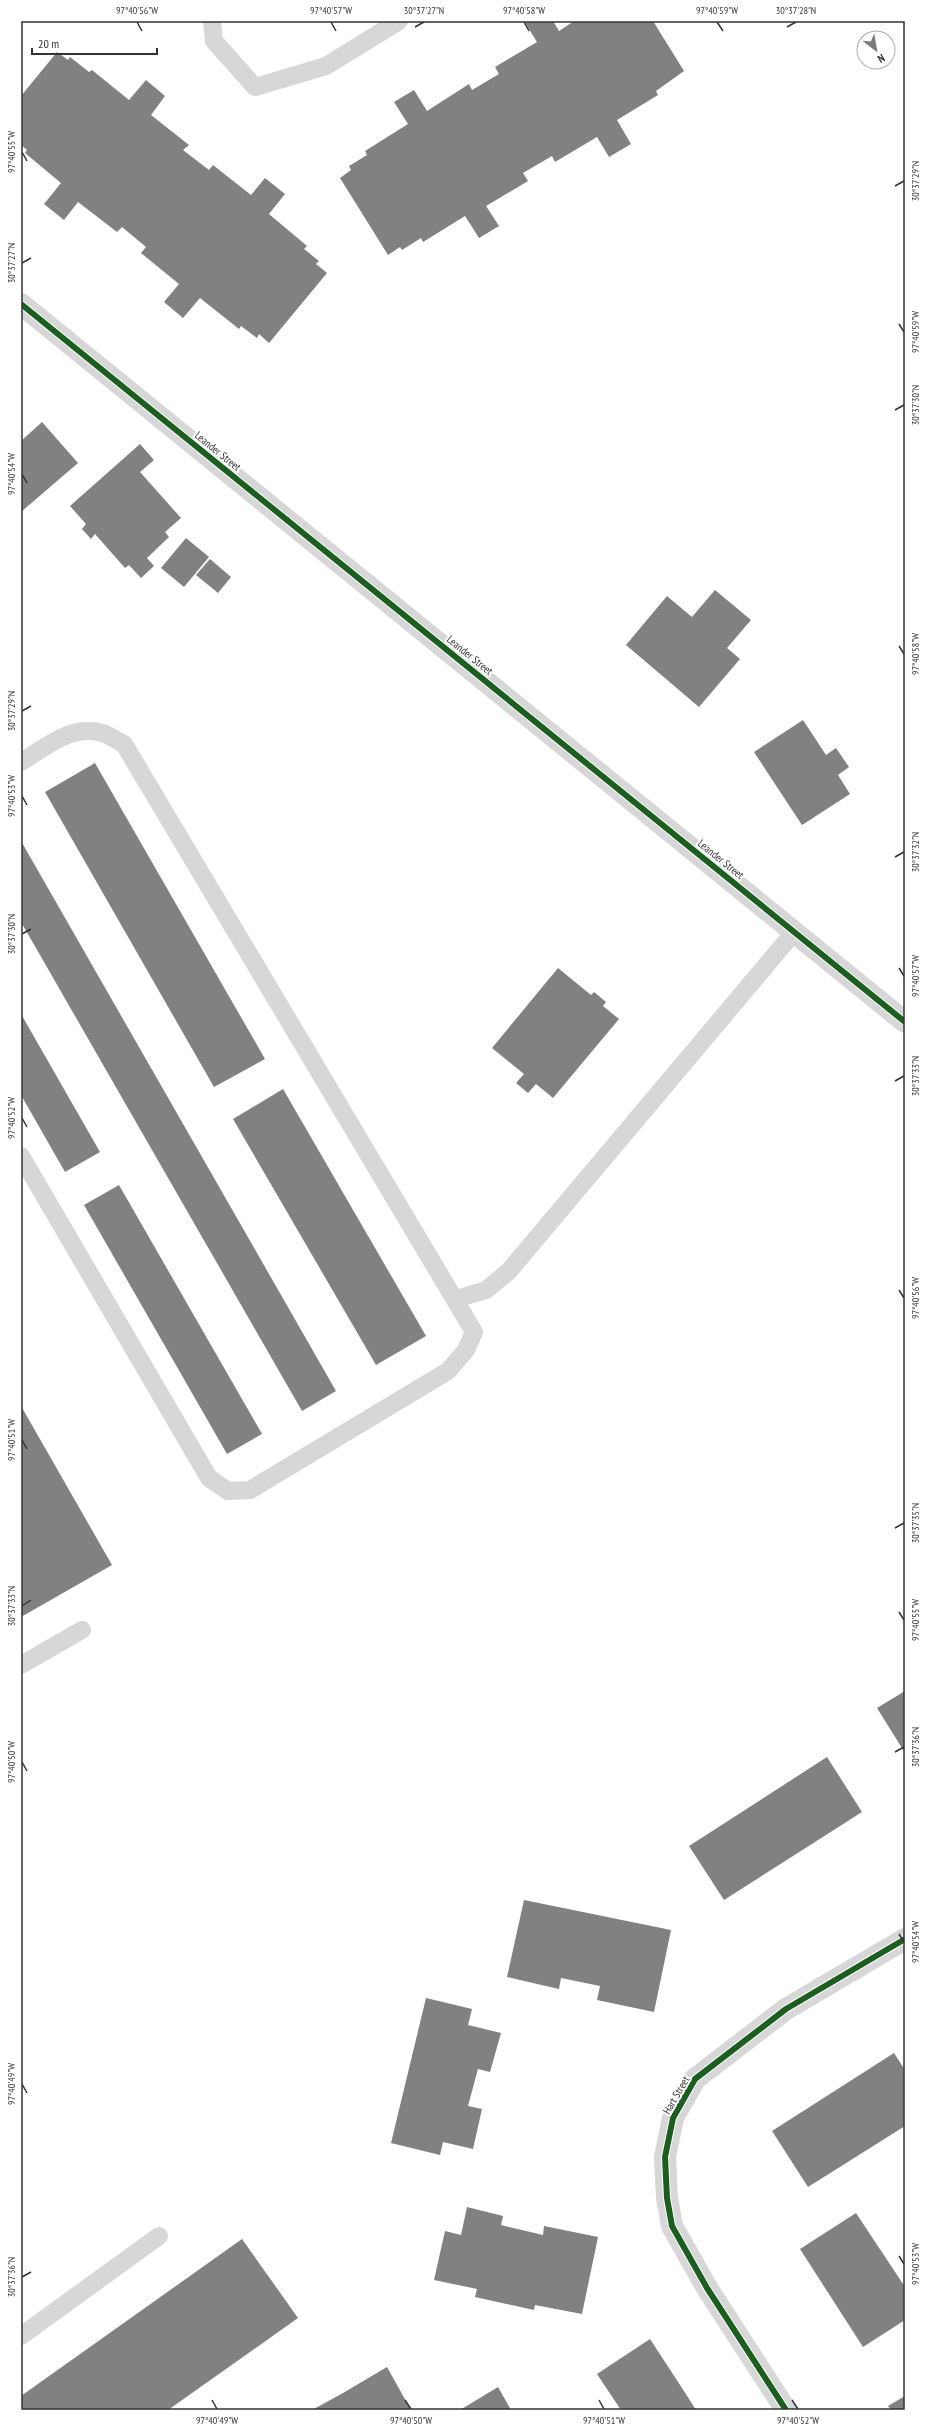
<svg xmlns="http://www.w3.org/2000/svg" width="926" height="2431" font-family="'PT Sans Narrow',sans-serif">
<rect width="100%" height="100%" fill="#fff"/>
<g fill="#818181">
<path d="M524,21H553L559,31L574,21H653L684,71L656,91L658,95L617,120L631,144L609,157L597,137L555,162L552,156L523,173L528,181L486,206L499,226L479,238L465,216L423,242L421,238L402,250L400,247L388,255L340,178L351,170L349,166L367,155L365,151L408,124L394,102L414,90L427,111L469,84L472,90L499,74L495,67L537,42Z"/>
<path d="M57,52L68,60L70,57L89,72L92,70L129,100L146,80L165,96L151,115L189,145L183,150L209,170L213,165L251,195L265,178L285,194L269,214L307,246L304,249L319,261L316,264L327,273L269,343L259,334L257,338L241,326L239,329L200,298L183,318L164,302L179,284L141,253L146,247L122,227L117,232L78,202L64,220L44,204L61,183L25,153L27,150L21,145V96Z"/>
<path d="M42,422L78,463L21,512V441Z"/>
<path d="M140,444L154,460L140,472L181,518L165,532L169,537L147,558L154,566L141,578L129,565L125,568L95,534L91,539L82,529L86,524L70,506Z"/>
<path d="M186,538L209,557L184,587L161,568Z"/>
<path d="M210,559L231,577L218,593L196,575Z"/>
<path d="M715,590L751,620L727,648L740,659L699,707L626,645L667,596L692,617Z"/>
<path d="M803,720L826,755L836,748L849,767L838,775L850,794L802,825L754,752Z"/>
<path d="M95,763L265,1059L214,1087L45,792Z"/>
<path d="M21,841L336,1391L302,1411L21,922Z"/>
<path d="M558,968L591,995L594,992L606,1002L603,1006L619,1019L553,1098L536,1084L528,1093L516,1083L524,1074L492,1048Z"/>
<path d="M21,1014L100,1152L65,1172L21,1095Z"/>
<path d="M283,1089L426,1336L376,1365L233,1119Z"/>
<path d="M119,1185L262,1434L227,1454L84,1205Z"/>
<path d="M21,1406L112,1565L21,1617Z"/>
<path d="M905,1691V1753L877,1708Z"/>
<path d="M827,1757L862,1812L724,1900L689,1846Z"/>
<path d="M524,1900L671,1930L654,2012L597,2000L600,1986L561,1978L559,1989L507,1977Z"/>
<path d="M426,1998L472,2009L468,2025L501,2033L490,2072L478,2069L475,2080L468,2106L482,2109L473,2149L443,2142L440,2155L391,2143Z"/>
<path d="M894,2053L905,2070V2126L808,2187L772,2131Z"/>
<path d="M467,2207L503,2216L501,2225L543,2235L544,2226L598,2237L582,2314L535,2305L534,2310L475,2297L477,2289L434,2280L445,2231L461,2235Z"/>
<path d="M856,2213L905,2287V2320L863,2347L800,2249Z"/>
<path d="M242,2239L298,2318L168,2410H21V2396Z"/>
<path d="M650,2339L682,2388L696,2410H621L597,2374Z"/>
<path d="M387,2367L411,2410H312L343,2393Z"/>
<path d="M498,2387L511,2410H460Z"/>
<path d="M905,2396V2410H891L888,2406Z"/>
</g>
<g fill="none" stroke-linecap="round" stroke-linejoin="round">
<g stroke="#d7d7d7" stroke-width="18">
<path d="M212,21L214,41L255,87L326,66L399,21"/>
<path d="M21,762C46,747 71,724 102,733C110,735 117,741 124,744L474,1332L466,1350L448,1371L250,1490L228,1491L209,1478L21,1156"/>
<path d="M456,1299L486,1290L509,1271L795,931"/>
<path d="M21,1665L82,1630"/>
<path d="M21,2336L159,2236"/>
</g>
<g stroke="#d7d7d7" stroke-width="22">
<path d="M21,304L905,1022"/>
<path d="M786,2410L707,2288L672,2226L667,2198L665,2157L673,2118L695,2079L786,2009L905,1939"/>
</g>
<defs>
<g id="cycleway">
<path d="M21,304L905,1022"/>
<path d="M786,2410L707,2288L672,2226L667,2198L665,2157L673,2118L695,2079L786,2009L905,1939"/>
</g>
</defs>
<use href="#cycleway" stroke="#fff" stroke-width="8"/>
<use href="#cycleway" stroke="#1b5e20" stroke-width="6"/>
</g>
<path fill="none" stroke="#333" stroke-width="1.5" d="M137,22L142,31M331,22L336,31M524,22L529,31M717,22L723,31M415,27L424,22M787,27L796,22M22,152L27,161M895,186L904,181M22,263L31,258M899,324L904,332M895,410L904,405M22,474L27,483M899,646L904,654M22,711L31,706M22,796L27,805M895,857L904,852M22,934L31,929M899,968L904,976M895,1081L904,1076M22,1118L27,1127M899,1290L904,1298M22,1440L27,1449M895,1528L904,1523M22,1606L31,1600M899,1612L904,1620M895,1752L904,1747M22,1762L27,1771M899,1934L904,1942M22,2084L27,2093M899,2256L904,2264M22,2277L31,2272M212,2400L217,2409M405,2400L411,2409M599,2400L604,2409M792,2400L798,2409"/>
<g text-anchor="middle" stroke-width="4" stroke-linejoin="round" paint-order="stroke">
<g font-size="11" fill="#333" stroke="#fff">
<text transform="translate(218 451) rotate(39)" y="4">Leander Street</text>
<text transform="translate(470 655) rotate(39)" y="4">Leander Street</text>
<text transform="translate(721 859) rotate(39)" y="4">Leander Street</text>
<text transform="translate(676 2095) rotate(-60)" y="4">Hart Street</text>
</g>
</g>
<rect width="926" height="2431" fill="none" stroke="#ffffff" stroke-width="44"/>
<g transform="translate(876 50) rotate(149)"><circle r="19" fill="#ffffff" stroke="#adadad"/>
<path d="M0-3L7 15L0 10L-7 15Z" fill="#7a7a7a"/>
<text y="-6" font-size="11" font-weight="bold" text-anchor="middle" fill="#333333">N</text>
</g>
<path d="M32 48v6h125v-6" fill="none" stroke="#333333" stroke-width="2"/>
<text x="38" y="48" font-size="12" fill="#333333" stroke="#ffffff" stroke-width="3" paint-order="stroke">20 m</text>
<rect x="22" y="22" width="882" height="2387" fill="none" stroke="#333" stroke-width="1.5"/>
<g font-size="10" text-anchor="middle" fill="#333">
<text x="137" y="14">97°40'56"W</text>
<text x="331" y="14">97°40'57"W</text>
<text x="424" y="14">30°37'27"N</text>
<text x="524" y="14">97°40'58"W</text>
<text x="717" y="14">97°40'59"W</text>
<text x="796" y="14">30°37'28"N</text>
<text transform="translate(11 152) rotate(-90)" y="4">97°40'55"W</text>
<text transform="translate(915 181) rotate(-90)" y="4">30°37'29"N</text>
<text transform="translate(11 263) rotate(-90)" y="4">30°37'27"N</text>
<text transform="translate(915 332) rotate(-90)" y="4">97°40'59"W</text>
<text transform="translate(915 405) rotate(-90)" y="4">30°37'30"N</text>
<text transform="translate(11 474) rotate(-90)" y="4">97°40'54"W</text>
<text transform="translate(915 654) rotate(-90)" y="4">97°40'58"W</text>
<text transform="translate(11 711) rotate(-90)" y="4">30°37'29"N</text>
<text transform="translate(11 796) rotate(-90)" y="4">97°40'53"W</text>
<text transform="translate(915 852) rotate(-90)" y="4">30°37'32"N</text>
<text transform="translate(11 934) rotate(-90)" y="4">30°37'30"N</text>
<text transform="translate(915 976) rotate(-90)" y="4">97°40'57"W</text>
<text transform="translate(915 1076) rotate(-90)" y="4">30°37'33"N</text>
<text transform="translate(11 1118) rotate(-90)" y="4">97°40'52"W</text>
<text transform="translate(915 1298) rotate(-90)" y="4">97°40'56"W</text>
<text transform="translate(11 1440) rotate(-90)" y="4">97°40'51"W</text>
<text transform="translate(915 1523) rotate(-90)" y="4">30°37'35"N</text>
<text transform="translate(11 1606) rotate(-90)" y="4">30°37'33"N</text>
<text transform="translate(915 1620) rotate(-90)" y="4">97°40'55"W</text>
<text transform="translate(915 1747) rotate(-90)" y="4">30°37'36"N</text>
<text transform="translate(11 1762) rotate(-90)" y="4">97°40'50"W</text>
<text transform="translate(915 1942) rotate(-90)" y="4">97°40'54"W</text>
<text transform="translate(11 2084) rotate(-90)" y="4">97°40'49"W</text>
<text transform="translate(915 2264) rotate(-90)" y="4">97°40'53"W</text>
<text transform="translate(11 2277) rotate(-90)" y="4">30°37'36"N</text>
<text x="217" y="2424">97°40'49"W</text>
<text x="411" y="2424">97°40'50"W</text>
<text x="604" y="2424">97°40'51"W</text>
<text x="798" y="2424">97°40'52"W</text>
</g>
</svg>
